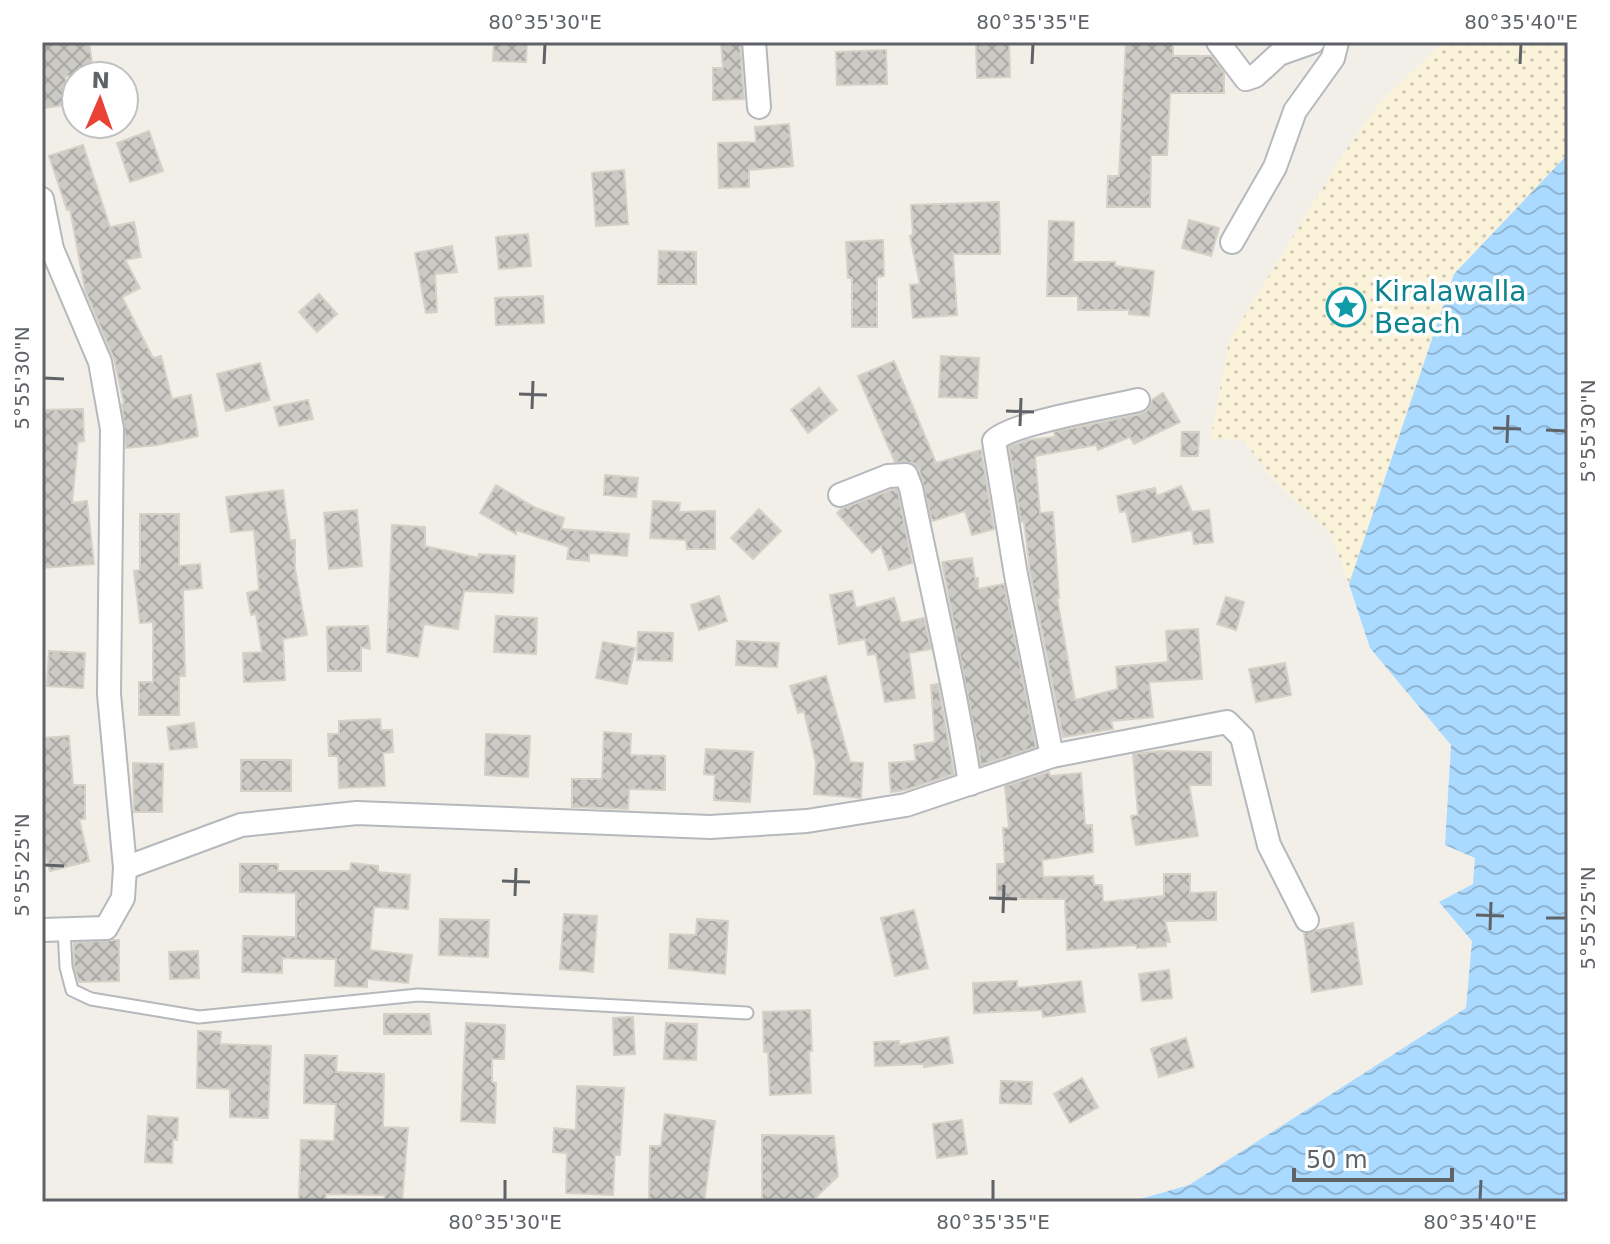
<svg xmlns="http://www.w3.org/2000/svg" width="1610" height="1244" font-family="'DejaVu Sans',sans-serif">
<defs>
<pattern id="sand-dots" width="8" height="8" patternUnits="userSpaceOnUse" patternTransform="scale(2)"><rect width="8" height="8" fill="#fbf3d9"/><path d="M2 2h.1M6 6h.1" fill="none" stroke="#cec8b4" stroke-width="1.8" stroke-linecap="round"/></pattern>
<pattern id="water-waves" width="16" height="10" patternUnits="userSpaceOnUse" patternTransform="scale(2)"><rect width="16" height="10" fill="#aadaff"/><path d="M0 5q4-4 8 0t8 0" fill="none" stroke="#8eb4d2"/></pattern>
<pattern id="building-cross-hatch" width="8" height="8" patternUnits="userSpaceOnUse" patternTransform="scale(2)"><rect width="8" height="8" fill="#cccac5"/><path d="M0 0l8 8M0 8l8-8" fill="none" stroke="#a9a8a4"/></pattern>
</defs>
<rect width="100%" height="100%" fill="#f1efe8"/>
<path fill="url(#sand-dots)" d="M1443,42H1568V154L1454,274L1349,584L1331,534L1270,476L1243,440L1211,438L1229,341L1344,153L1380,103Z"/>
<path fill="url(#water-waves)" d="M1568,154V1202H1130L1189,1185L1466,1008L1472,941L1439,902L1473,884L1475,858L1445,845L1451,745L1370,648L1349,584L1454,274Z"/>
<g fill="url(#building-cross-hatch)" stroke="#d6d1c6" stroke-width="2">
<path d="M42,42H89L94,76H65L70,104L45,108L42,91Z"/>
<path d="M494,42H527L526,62L493,61Z"/>
<path d="M721,42H740L744,99L713,100V68H723Z"/>
<path d="M976,42H1009L1010,77L977,78Z"/>
<path d="M1126,42H1173V56H1211L1224,73V93H1170L1167,155H1151L1150,207H1107L1108,176H1119Z"/>
<path d="M886,50L887,84L837,85L836,52Z"/>
<path d="M789,124L793,166L749,170V187L719,188L718,143L756,142L755,127Z"/>
<path d="M149,131L163,171L130,182L117,143Z"/>
<path d="M83,145L110,227L134,222L141,257L125,260L140,288L122,297L153,358L161,356L172,399L191,395L198,436L158,445L126,448L122,404H124L114,359L85,290L70,209L67,210L49,156Z"/>
<path d="M624,170L628,224L596,226L592,173Z"/>
<path d="M999,202L1000,254H953L957,315L913,318L910,285L920,284L910,236L913,235L911,205Z"/>
<path d="M1189,220L1219,228L1211,256L1182,248Z"/>
<path d="M1049,221L1074,222L1073,262H1115V266L1154,271L1149,316L1129,314V310H1078V296H1047Z"/>
<path d="M528,234L531,266L499,269L496,237Z"/>
<path d="M883,240L884,276L877,277V327H852V278H848L846,242Z"/>
<path d="M452,246L457,272L435,274L437,312L426,313L415,253Z"/>
<path d="M659,251L696,252V284H658Z"/>
<path d="M319,294L337,314L317,332L299,312Z"/>
<path d="M543,296L544,323L496,325L495,298Z"/>
<path d="M941,356L979,358L977,398L939,397Z"/>
<path d="M894,361L936,463L981,450L994,529L972,535L965,511L932,521L919,469L913,463L895,462L858,376Z"/>
<path d="M260,363L270,400L226,411L217,374Z"/>
<path d="M819,388L837,410L808,433L791,410Z"/>
<path d="M1163,393L1180,422L1134,444L1130,437L1098,450L1096,445L1035,456L1040,513L1053,512L1059,598H1057L1075,700L1118,689L1116,667L1168,662L1166,631L1198,629L1202,679L1149,682L1153,717L1111,721L1113,729L1063,737L1030,572L1024,521L1021,522L1009,447L1028,440L1055,437L1054,432L1141,414L1148,410L1152,400Z"/>
<path d="M308,400L313,419L279,426L274,407Z"/>
<path d="M83,409L84,441L78,442L72,503L87,501L94,564L42,568V410Z"/>
<path d="M1182,432H1199L1198,456H1181Z"/>
<path d="M605,475L638,478L636,497L604,495Z"/>
<path d="M496,485L536,508L564,518L561,529L629,534L627,556L589,553V561L567,559L569,547L516,530V534L480,513Z"/>
<path d="M1181,486L1192,512L1209,510L1213,542L1194,544L1192,530L1133,542L1126,511L1120,512L1117,496L1155,488L1157,496Z"/>
<path d="M283,490L290,541L295,540V569L307,635L283,639L285,680L244,682L243,653L262,652L256,614L251,615L247,593L259,590L254,530L231,532L226,497Z"/>
<path d="M891,490H897L898,492L912,563L889,570L881,546L872,553L837,513L841,509Z"/>
<path d="M653,501L680,503L679,512L715,511V549H687L686,540L650,538Z"/>
<path d="M759,509L781,531L753,559L731,538Z"/>
<path d="M357,510L362,566L329,569L324,513Z"/>
<path d="M140,514H179V566L200,564L202,588L183,590L185,676H179V715H139V682H153V622L140,623L134,571L140,570Z"/>
<path d="M392,525L425,527V546L479,558V554L515,556L513,593L464,591L458,629L424,624L418,657L387,652Z"/>
<path d="M972,558L975,578H978V589L1004,584L1036,747L981,765L942,562Z"/>
<path d="M852,591L856,608L894,598L901,623L924,618L931,649L909,653L915,698L885,702L876,654L868,655L865,639L839,644L830,595Z"/>
<path d="M719,596L727,621L699,630L691,605Z"/>
<path d="M1226,597L1244,602L1236,630L1217,624Z"/>
<path d="M496,616L537,618L536,654L494,652Z"/>
<path d="M368,626L370,649L361,647V671H328L327,627Z"/>
<path d="M638,632L673,633L672,661L637,660Z"/>
<path d="M737,641L779,643L777,667L736,665Z"/>
<path d="M603,642L635,648L627,684L596,678Z"/>
<path d="M49,651L85,653L83,688L47,686Z"/>
<path d="M1285,663L1291,695L1256,702L1249,669Z"/>
<path d="M826,676L850,762L863,763L861,798L814,794L816,763L804,711L798,713L790,686Z"/>
<path d="M938,684L954,774L905,790L891,792L889,763L916,761L914,745L935,742L931,685Z"/>
<path d="M380,719L381,730H392L393,752L383,753L385,786L339,788L338,756H329L328,734H339V721Z"/>
<path d="M194,723L197,747L170,750L167,727Z"/>
<path d="M604,732L631,734L630,755L665,756V790L629,789L628,809L572,807V779H602Z"/>
<path d="M486,734L530,736L528,777L485,775Z"/>
<path d="M69,736L73,785H85V819H79L89,861L50,871L42,839V738Z"/>
<path d="M706,749L753,752L750,802L714,800L715,775L704,774Z"/>
<path d="M1161,751L1211,752V785H1189L1198,836L1136,845L1131,816L1138,815L1133,754Z"/>
<rect x="241" y="760" width="50" height="31"/>
<path d="M133,763L163,764L162,812H134Z"/>
<path d="M1049,772L1050,776L1081,773L1085,825H1092L1093,852L1042,860L1043,877L1093,876L1094,885H1102L1103,902L1164,896V874H1190V893L1216,892V920L1165,921L1170,942H1166V946L1137,948L1136,945L1067,950L1065,899H997V864H1005L1003,828H1009L1005,786Z"/>
<path d="M351,863L378,866V872L410,875L408,909L374,907L370,950L412,955L408,983L367,979V987L335,986L336,959L282,958V973L242,972L243,936L296,937V893L240,892V864H278V871H350Z"/>
<path d="M914,910L928,968L895,976L881,918Z"/>
<path d="M564,914L597,916L593,972L560,969Z"/>
<path d="M440,919L489,920L488,957L439,955Z"/>
<path d="M697,919L728,921L725,974L669,968L670,934L696,935Z"/>
<path d="M1353,923L1362,984L1312,992L1304,933Z"/>
<path d="M114,940H119V981L79,982L74,966V943Z"/>
<path d="M198,951L199,978L170,979L169,952Z"/>
<path d="M1169,970L1172,998L1142,1001L1139,974Z"/>
<path d="M1017,981V988L1081,981L1085,1012L1043,1017L1042,1010L974,1013L973,983Z"/>
<path d="M810,1010L812,1051H809L811,1093L770,1095L768,1052H764L763,1012Z"/>
<path d="M384,1014H429L431,1034H384Z"/>
<path d="M633,1017L635,1054L614,1055L613,1018Z"/>
<path d="M466,1023L505,1025L504,1059H492V1082L496,1083L495,1123L461,1121Z"/>
<path d="M666,1023L697,1024L696,1060L664,1059Z"/>
<path d="M198,1031L221,1032L220,1044L271,1046L268,1118L230,1117V1089L197,1088Z"/>
<path d="M948,1037L953,1063L924,1067V1064L875,1066L874,1042L899,1041V1045Z"/>
<path d="M1186,1038L1194,1067L1159,1077L1151,1049Z"/>
<path d="M305,1055L337,1056L336,1072L384,1074L383,1127L408,1128L402,1202H384L385,1195L326,1194L325,1201L299,1200L301,1140L334,1141L336,1104L304,1103Z"/>
<path d="M1082,1078L1098,1107L1070,1123L1054,1094Z"/>
<path d="M1001,1081L1032,1082L1031,1104L1000,1103Z"/>
<path d="M577,1086L624,1088L620,1155H615L613,1195L566,1193L567,1153L553,1152L554,1128L576,1130Z"/>
<path d="M665,1114L715,1121L704,1202H649L650,1146H661Z"/>
<path d="M148,1116L178,1118L177,1140L173,1139L172,1163L145,1162Z"/>
<path d="M962,1120L967,1154L937,1158L933,1124Z"/>
<path d="M762,1135L834,1136L838,1176L811,1202L762,1200Z"/>
</g>
<g fill="none" stroke-linecap="round" stroke-linejoin="round">
<defs>
<path id="service" d="M64,929L66,967L72,990L91,999L199,1017L418,995L747,1013"/>
<g id="minor">
<path d="M754,42L759,107"/>
<path d="M1218,42L1246,79L1255,76L1279,54L1313,42"/>
<path d="M42,199L52,249L100,362L112,429L109,694L125,868L123,898L106,928L42,930"/>
<path d="M1232,242L1275,167L1295,111L1333,58L1337,42"/>
<path d="M840,495L888,476L906,475L911,488C931,587 955,685 970,784"/>
<path d="M1052,756L1016,575L994,441C1010,423 1109,407 1138,400"/>
<path d="M125,868L241,825L357,813L710,827L807,821L906,805L1052,756L1227,722L1242,737L1269,845L1307,920"/>
</g>
</defs>
<use href="#service" stroke="#b5b8bc" stroke-width="15"/>
<use href="#minor" stroke="#b5b8bc" stroke-width="26"/>
<use href="#service" stroke="#fff" stroke-width="11"/>
<use href="#minor" stroke="#fff" stroke-width="22"/>
</g>
<path fill="none" stroke="#5f6368" stroke-width="3" d="M544,64L545,44M1032,64L1033,44M1520,64L1521,44M44,378L64,379M519,394L547,395M532,409L533,381M1006,411L1034,412M1020,426L1021,398M1493,428L1521,429M1546,430L1566,431M1507,443L1508,415M44,865L64,866M502,881L530,882M515,896L516,868M989,898L1017,899M1003,913L1004,885M1476,915L1504,916M1546,918H1566M1490,930L1491,902M505,1200V1180M993,1200V1180M1480,1200L1481,1180"/>
<defs>
<symbol id="sight-ring" viewBox="-11 -11 22 22"><circle r="9.5" fill="#fff" stroke="#0f9aa8" stroke-width="1.5"/><path d="M0-6L1.8-2.2L6-1.7L2.9 1.2L3.7 5.4L0 3.3L-3.7 5.4L-2.9 1.2L-6-1.7L-1.8-2.2Z" fill="#0f9aa8"/></symbol>
</defs>
<g fill-rule="evenodd">
<use href="#sight-ring" x="1324" y="285" width="44" height="44"/>
</g>
<g text-anchor="middle" stroke-width="7" stroke-linejoin="round" paint-order="stroke">
<g font-size="28" fill="#0d838f" stroke="#fff" text-anchor="start">
<text x="1374" y="301">Kiralawalla<tspan x="1374" dy="32">Beach</tspan></text>
</g>
</g>
<rect width="1610" height="1244" fill="none" stroke="#ffffff" stroke-width="88"/>
<g transform="translate(100 100) rotate(2)"><circle r="38" fill="#ffffff" stroke="#bfc1c3" stroke-width="2"/>
<path d="M0-6L14 30L0 20L-14 30Z" fill="#ea4335"/>
<text y="-12" font-size="22" font-weight="bold" text-anchor="middle" fill="#5f6368">N</text>
</g>
<path d="M1294 1168v12h158v-12" fill="none" stroke="#5f6368" stroke-width="4"/>
<text x="1306" y="1168" font-size="24" fill="#5f6368" stroke="#ffffff" stroke-width="6" paint-order="stroke">50 m</text>
<rect x="44" y="44" width="1522" height="1156" fill="none" stroke="#5f6368" stroke-width="3"/>
<g font-size="20" text-anchor="middle" fill="#5f6368">
<text x="545" y="29">80°35'30"E</text>
<text x="1033" y="29">80°35'35"E</text>
<text x="1521" y="29">80°35'40"E</text>
<text transform="translate(22 378) rotate(-90)" y="7">5°55'30"N</text>
<text transform="translate(1588 431) rotate(-90)" y="7">5°55'30"N</text>
<text transform="translate(22 865) rotate(-90)" y="7">5°55'25"N</text>
<text transform="translate(1588 918) rotate(-90)" y="7">5°55'25"N</text>
<text x="505" y="1229">80°35'30"E</text>
<text x="993" y="1229">80°35'35"E</text>
<text x="1480" y="1229">80°35'40"E</text>
</g>
</svg>
